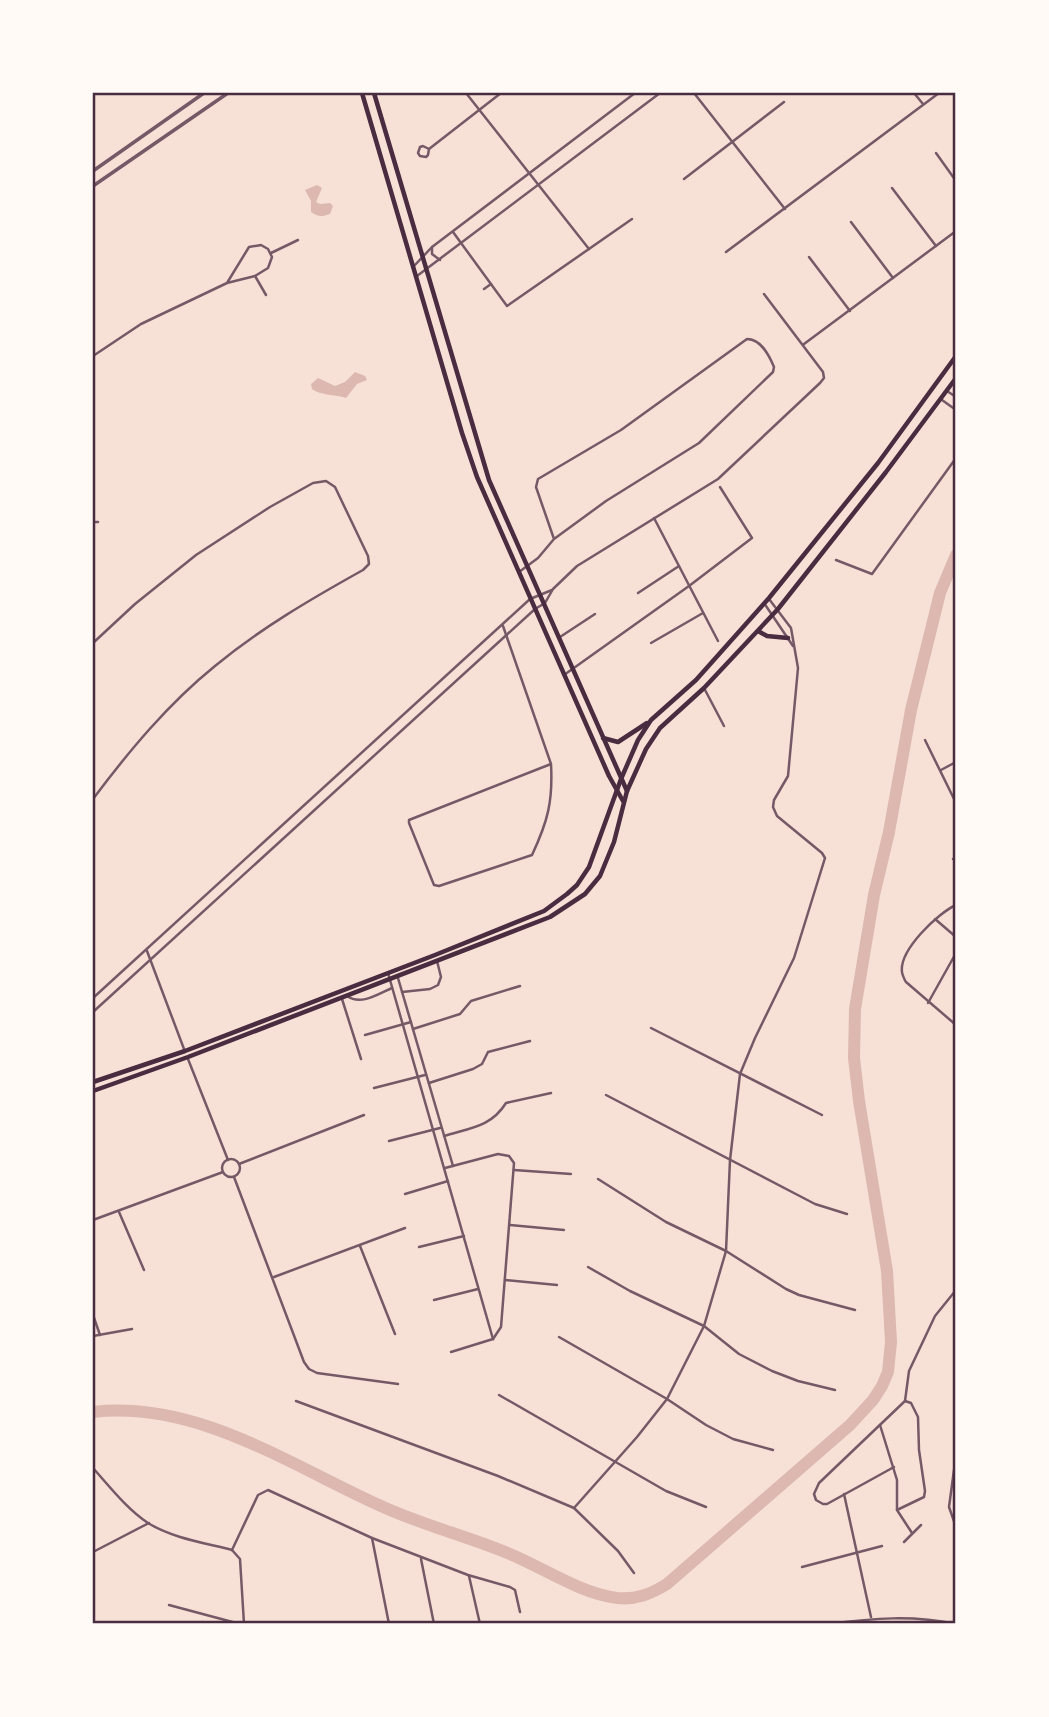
<svg xmlns="http://www.w3.org/2000/svg" width="1049" height="1717" font-family="'Zilla Slab',serif">
<rect width="100%" height="100%" fill="#f7e1d7"/>
<g fill="#dcb8b0">
<path d="M317,185L322,188L316,202L320,204L330,203L333,206L330,214C322,217 318,217 311,212V201L305,190Z"/>
<path d="M355,372L365,376L367,380L357,384L346,398C335,394 321,396 312,389L311,384L318,378L335,386L345,382Z"/>
</g>
<g fill="none" stroke-linecap="round" stroke-linejoin="round">
<path stroke="#dcb8b0" stroke-width="12" d="M93,1412C196,1400 290,1465 381,1506C422,1525 467,1536 510,1554C544,1568 579,1593 617,1598C636,1600 651,1594 667,1584L850,1425L873,1400L882,1386L888,1372L891,1342L887,1271L859,1101L854,1058L855,1009L874,895L889,832L911,710L940,593L956,555"/>
<g stroke="#755966" stroke-width="2.5">
<path d="M466,93L589,249"/>
<path d="M694,93L785,209"/>
<path d="M914,93L923,104"/>
<path d="M429,149L423,146L420,147L418,153L420,156L426,157L428,155L429,149L501,93"/>
<path d="M936,153L956,181"/>
<path d="M684,179L784,102"/>
<path d="M892,188L936,246"/>
<path d="M851,222L893,278"/>
<path d="M453,232L507,306L632,219"/>
<path d="M432,247V254L440,260"/>
<path d="M726,252L939,93"/>
<path d="M271,253L298,240"/>
<path d="M809,257L850,311"/>
<path d="M414,266L432,247L635,93"/>
<path d="M255,276L266,295"/>
<path d="M417,276L660,93"/>
<path d="M484,289L491,284"/>
<path d="M804,344L956,231"/>
<path d="M93,356L141,324L227,283L255,276L268,268L272,257L268,249L261,245L249,247L227,283"/>
<path d="M947,391L956,397"/>
<path d="M942,400L956,410"/>
<path d="M654,518L718,641"/>
<path d="M93,522H98"/>
<path d="M836,560L872,574L956,458"/>
<path d="M519,572L538,558L554,539L606,501L699,443L773,372L774,367C769,355 761,339 747,339L621,430L538,479L536,487L554,539"/>
<path d="M638,593L679,566"/>
<path d="M764,603L793,646"/>
<path d="M503,626L551,764C553,801 548,821 532,855L439,886L434,885L409,823V820L551,764"/>
<path d="M560,637L595,614"/>
<path d="M93,643L135,604L196,555L270,507L313,483L326,481L335,487L368,556L369,564L363,570C311,599 261,628 215,666C168,704 129,751 93,799"/>
<path d="M651,643L703,613"/>
<path d="M564,675L689,586L752,538L720,487"/>
<path d="M704,688L724,726"/>
<path d="M925,740L956,803"/>
<path d="M941,770L956,762"/>
<path d="M953,859L956,861"/>
<path d="M956,905C938,913 899,950 902,972C902,974 905,981 906,982L956,1025"/>
<path d="M935,919L956,937"/>
<path d="M147,951L184,1049"/>
<path d="M388,973L493,1339"/>
<path d="M398,978L453,1166"/>
<path d="M402,992L430,989L438,985L441,977L437,961"/>
<path d="M347,996C361,1006 378,994 392,988"/>
<path d="M93,998L530,599L552,590"/>
<path d="M342,999L361,1059"/>
<path d="M928,1003L956,953"/>
<path d="M93,1012L535,609L545,603L553,589L577,566L718,479L820,383L824,378L823,372L764,294"/>
<path d="M651,1028L822,1115"/>
<path d="M413,1029L460,1014L471,1001L520,986"/>
<path d="M365,1035L411,1022"/>
<path d="M188,1059L228,1160"/>
<path d="M429,1083L473,1069L482,1064L488,1052L530,1041"/>
<path d="M374,1088L425,1075"/>
<path d="M606,1095L815,1204L847,1214"/>
<path d="M444,1136C470,1128 491,1127 506,1103L551,1093"/>
<path d="M389,1141L440,1128"/>
<circle cx="231" cy="1168" r="9"/>
<path d="M239,1164L364,1115"/>
<path d="M445,1168L498,1154L509,1156L514,1163L501,1327L493,1339"/>
<path d="M514,1170L571,1174"/>
<path d="M234,1177L304,1362L309,1369L317,1373L398,1384"/>
<path d="M598,1179L666,1222L726,1251L786,1289L799,1295L855,1310"/>
<path d="M405,1194L448,1181"/>
<path d="M119,1212L144,1270"/>
<path d="M93,1220L223,1172"/>
<path d="M510,1225L564,1230"/>
<path d="M360,1246L395,1334"/>
<path d="M419,1247L464,1236"/>
<path d="M588,1267L630,1291L704,1326L739,1354L772,1371L798,1381L835,1390"/>
<path d="M274,1277L405,1228"/>
<path d="M505,1280L557,1285"/>
<path d="M434,1300L478,1289"/>
<path d="M93,1315L100,1335"/>
<path d="M93,1336L132,1329"/>
<path d="M559,1337L667,1399L706,1425L733,1439L773,1450"/>
<path d="M451,1352L493,1339"/>
<path d="M499,1395L666,1491L706,1507"/>
<path d="M296,1401L498,1476L574,1508L618,1551L634,1573"/>
<path d="M880,1425L897,1480V1510L912,1533"/>
<path d="M894,1467L827,1504H823L816,1500L814,1494L819,1483L905,1401L909,1371L935,1316L956,1290"/>
<path d="M93,1468C110,1487 127,1509 148,1523C172,1538 205,1543 232,1550"/>
<path d="M954,1470L949,1507L956,1527"/>
<path d="M844,1494L871,1617"/>
<path d="M574,1508L637,1437L667,1399L704,1326L726,1251L730,1160L740,1074L755,1038L794,958L825,858L822,853L777,816L773,807L774,800L788,776L798,668L791,628L769,599"/>
<path d="M897,1510L924,1497L925,1491L919,1450L918,1417L911,1403L905,1401"/>
<path d="M372,1538L389,1624"/>
<path d="M904,1542L921,1525"/>
<path d="M232,1550L258,1495L268,1490L372,1538L468,1575L510,1587L515,1590L520,1612"/>
<path d="M232,1550L240,1559L244,1624"/>
<path d="M93,1552L149,1523"/>
<path d="M421,1559L434,1624"/>
<path d="M802,1567L882,1546"/>
<path d="M469,1576L480,1624"/>
<path d="M169,1605L240,1624"/>
<path d="M829,1624C873,1618 913,1615 956,1624"/>
</g>
<g stroke="#755966" stroke-width="3.5">
<path d="M93,171L204,93"/>
<path d="M93,186L228,93"/>
</g>
<g stroke="#4a2c40" stroke-width="4.5">
<path d="M362,93L462,433L477,477L609,776L623,801"/>
<path d="M374,93L489,480L627,791"/>
<path d="M758,631L767,636L788,638"/>
<path d="M603,738L618,742L647,723"/>
<path d="M93,1082L185,1051L435,955L544,911L567,894L577,885L589,867L621,779L638,740L651,720L696,680L769,598L878,463L956,356"/>
<path d="M93,1091L188,1057L550,917L585,894L600,876L614,842L627,791L646,749L660,728L704,688L778,609L886,472L956,378"/>
</g>
</g>
<rect width="1049" height="1717" fill="none" stroke="#fffaf5" stroke-width="189"/>
<rect x="94" y="94" width="860" height="1528" fill="none" stroke="#4a2c40" stroke-width="2.5"/>
</svg>
